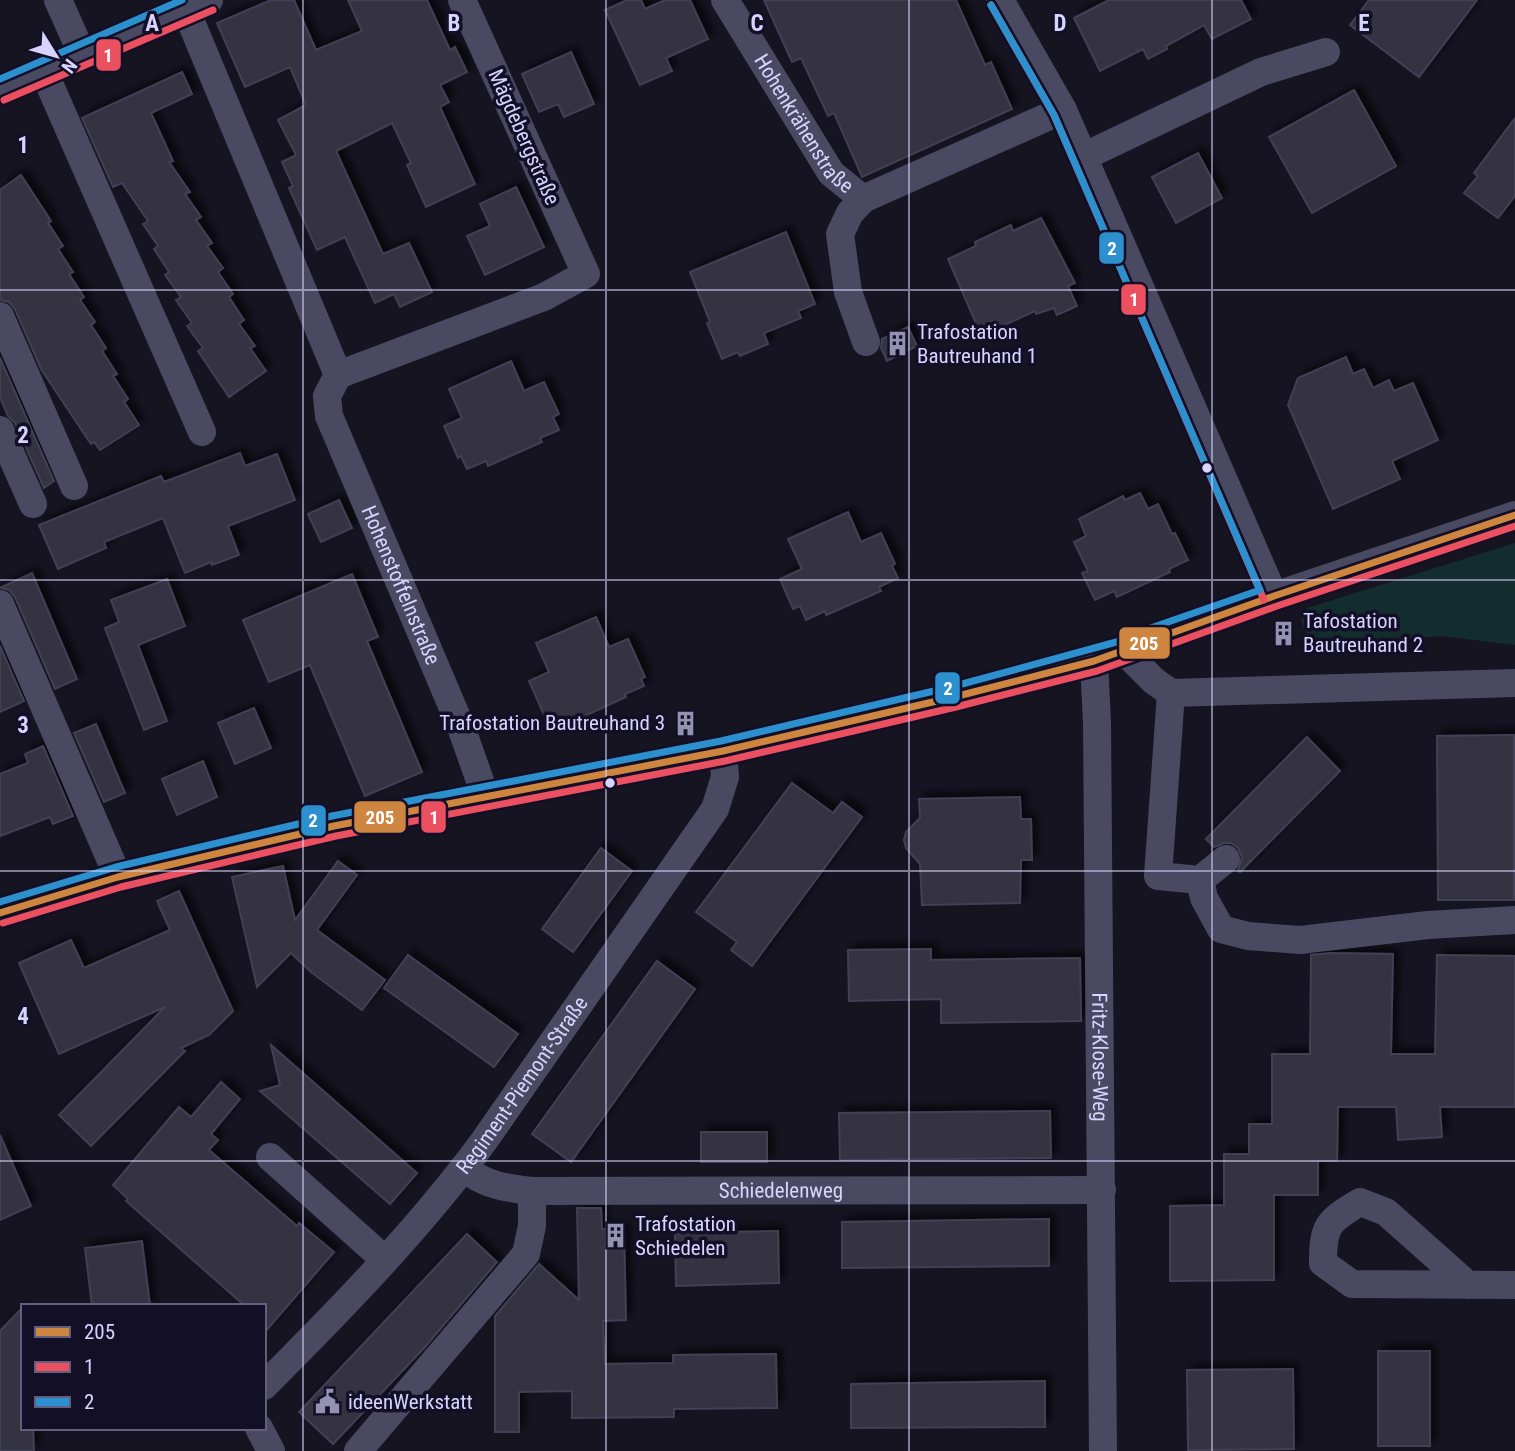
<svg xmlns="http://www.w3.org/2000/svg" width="1515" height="1451" font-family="'Roboto Condensed',sans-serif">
<defs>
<filter id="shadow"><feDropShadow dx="6" dy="-6" stdDeviation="3.5" flood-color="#0009"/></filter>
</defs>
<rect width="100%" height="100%" fill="#161421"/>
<path fill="#132c2d" d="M1515,543V645L1441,636L1358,643L1314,641L1305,631L1301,619L1307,608Z"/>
<g fill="#343243" stroke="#433f54" stroke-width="2" filter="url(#shadow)">
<path d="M271,0H294L316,50L362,31L348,0H427L450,50L455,47L467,72L440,85L449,102L440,107L475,184L426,207L407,165L411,163L392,123L336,151L383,254L409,243L432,292L400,307L394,294L375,303L345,237L317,250L289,188L293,186L282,162L296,155L278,120L306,105L290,67L245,87L217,23Z"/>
<path d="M627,0H641L645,9L665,0H690L708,39L666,58L672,71L640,85L605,10Z"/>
<path d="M764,0H956L985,65L991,62L1012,109L862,177L834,113L828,116L801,58L792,62Z"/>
<path d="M1109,0H1241L1251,19L1212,39L1204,25L1166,46L1167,49L1148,59L1143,49L1100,71L1074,18Z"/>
<path d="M1369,0H1477L1419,77L1350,25Z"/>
<path d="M571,52L594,104L564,117L558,104L539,112L522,74Z"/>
<path d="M182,72L192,94L151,113L173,161L169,162L190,192L185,194L201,217L196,220L212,243L207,246L223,268L218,272L233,294L229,297L244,320L239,324L255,346L250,348L266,371L229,397L198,351L203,348L187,326L192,323L176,300L181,297L165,275L169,272L154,249L158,246L143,224L148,221L122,183L113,187L82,118Z"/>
<path d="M1354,90L1396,166L1312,213L1269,137Z"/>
<path d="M1515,118V196L1498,218L1464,193L1478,176L1474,173Z"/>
<path d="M1198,153L1222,198L1176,223L1152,177Z"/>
<path d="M21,175L51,221L48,223L63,246L58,249L73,272L69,274L84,297L80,300L95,322L91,325L106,348L102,351L117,374L113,376L128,399L124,402L139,425L100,450L94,442L91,444L41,369L15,309L9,302L0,300V190Z"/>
<path d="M516,187L544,247L485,275L467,236L490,226L480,204Z"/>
<path d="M1041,218L1075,283L1068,286L1077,306L1057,315L1054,308L1036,314L1035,311L998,328L995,320L978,328L948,259L976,246L975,242L1011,225L1013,231Z"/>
<path d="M786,232L815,304L798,311L801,318L764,333L768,344L740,356L738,352L722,359L707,323L710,322L690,272Z"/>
<path d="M908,327L917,346L887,361L881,348L882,339Z"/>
<path d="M1346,357L1353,374L1364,369L1373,388L1389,380L1394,391L1413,383L1438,440L1392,461L1400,479L1333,509L1288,405L1298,378Z"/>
<path d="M0,358L54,481L44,488L15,423L8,416L0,397Z"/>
<path d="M511,361L524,391L544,382L559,414L553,417L559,430L540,438L542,442L488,466L486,461L467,469L461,456L458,458L444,426L462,418L449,389Z"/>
<path d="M240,453L245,466L277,454L295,500L228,526L239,555L212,565L211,562L185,573L163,518L104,542L106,548L58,569L39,525L161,476L164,482Z"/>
<path d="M1140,493L1148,509L1158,504L1172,534L1175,533L1188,560L1169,569L1170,572L1117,597L1114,591L1095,600L1082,573L1088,571L1074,542L1086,536L1079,519L1123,496L1125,500Z"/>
<path d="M339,500L352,528L321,542L308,514Z"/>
<path d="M848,512L861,542L881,533L895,564L892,566L898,578L879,587L881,591L826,615L825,611L806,620L800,606L793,609L780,579L802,569L788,539Z"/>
<path d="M32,573L77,679L55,689L15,597L9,590L0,588Z"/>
<path d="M352,574L378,637L367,641L422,772L365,796L310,665L269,682L243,620Z"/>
<path d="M167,579L185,626L138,645L167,721L144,730L105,628L119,622L111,600Z"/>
<path d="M596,617L609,647L628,639L645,677L641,679L644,686L625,694L626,697L574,721L572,716L552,725L546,713L544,715L529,681L549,672L536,643Z"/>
<path d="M0,646L24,701L0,712Z"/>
<path d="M254,708L271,748L235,764L218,723Z"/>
<path d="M96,724L125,793L104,802L74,733Z"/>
<path d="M1514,735V900H1438L1437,736Z"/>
<path d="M1307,737L1340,771L1240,872L1238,870L1242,857L1238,848L1231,843H1224L1214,847L1206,839Z"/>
<path d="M43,746L73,816L53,824L50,817L0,836V774L28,763L25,754Z"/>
<path d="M203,761L217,797L177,815L162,779Z"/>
<path d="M792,783L833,813L842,802L862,817L752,966L731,950L737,942L696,912Z"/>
<path d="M1020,797L1021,819H1031L1032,860H1021L1020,903L922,905L920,864L906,848L904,840L906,832L920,818L919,799Z"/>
<path d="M601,848L632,871L573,952L542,929Z"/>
<path d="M338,861L357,875L317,930L385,980L362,1010L311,972L291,953L257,987L232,877L283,866L295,920Z"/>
<path d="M179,891L233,1011L209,1035L181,1048L185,1051L91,1146L59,1115L165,1007L59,1054L19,963L71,940L84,968L170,930L157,901Z"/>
<path d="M931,949V960L1080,958L1081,1021L941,1023V999L849,1001L848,950Z"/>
<path d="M1331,953L1393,954L1391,1054H1435L1437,955L1515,956V1107H1440L1442,1137L1398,1140L1396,1107H1338L1337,1161H1318V1195H1274V1280L1170,1281V1206L1224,1205V1154H1249V1124H1272V1054H1310L1311,955Z"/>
<path d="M408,955L518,1034L494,1067L384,988Z"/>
<path d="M657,961L695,989L571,1162L532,1134Z"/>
<path d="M271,1045L417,1173L390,1204L260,1091L280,1085Z"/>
<path d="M221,1082L240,1099L211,1134L218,1140L209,1150L297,1226L299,1223L334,1252L264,1333V1306H245L126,1201L128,1199L113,1185L179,1107L191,1117Z"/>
<path d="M1050,1111L1051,1158L840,1160L839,1113Z"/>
<rect x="701" y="1132" width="66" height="30"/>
<path d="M0,1135L31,1206L0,1220Z"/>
<path d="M577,1208H601L602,1229H624L626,1320L603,1321L605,1364L673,1363V1355L776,1354L777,1408L674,1409V1417L572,1418V1391L519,1392V1432H495V1316L539,1264L579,1300Z"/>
<path d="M1049,1219V1266L842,1268V1222Z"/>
<path d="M778,1231L779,1283L676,1286L675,1233Z"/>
<path d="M467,1234L497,1262L425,1347L333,1444L299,1412Z"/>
<path d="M142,1241L150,1306H92L85,1248Z"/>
<path d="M23,1307V1428H33L34,1451H0V1331Z"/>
<rect x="1378" y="1351" width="52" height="95"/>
<path d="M1293,1369L1294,1449L1188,1450L1187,1370Z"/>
<path d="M1045,1381V1427L851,1428V1384Z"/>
</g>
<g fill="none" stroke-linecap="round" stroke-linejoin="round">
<g stroke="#4a4962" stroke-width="28">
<path d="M58,0L83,56"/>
<path id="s1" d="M725,0L831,173L863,199L1063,110"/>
<path d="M1000,0L1063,110L1274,596"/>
<path id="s2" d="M186,10L338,375L327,396L329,416L461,727L485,795"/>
<path d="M44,72L202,432"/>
<path d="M0,90L209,0"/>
<path d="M1083,157L1261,72L1326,52"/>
<path d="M863,199L850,213L840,234L848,292L866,342"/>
<path d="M0,316L74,486"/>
<path d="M338,375L544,297L586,274L462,0"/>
<path d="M0,430L33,504"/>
<path d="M0,604L118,877"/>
<path d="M1124,651L1154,681L1171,693L1515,683"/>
<path id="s3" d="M1094,661L1097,724L1103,1451"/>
<path d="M1171,693L1158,876L1200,880L1226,859"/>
<path d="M1200,880L1204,898L1221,929L1248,936L1300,940L1428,925L1515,920"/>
<path d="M0,913L118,877L334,826L723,751L954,697L1094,661L1274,596L1515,515"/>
<path d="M270,1157L384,1259"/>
<path id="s4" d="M464,1168C484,1185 506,1188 532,1191L1102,1190"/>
<path d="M1468,1285L1386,1212L1360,1202C1328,1221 1323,1225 1323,1263L1352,1284L1515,1285"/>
<path id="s5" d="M264,1386C341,1309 419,1229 484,1141L715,809L725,777L723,751"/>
<path d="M259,1428L271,1451"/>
<path d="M358,1451L526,1254L532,1226V1191"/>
</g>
<defs>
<path id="bus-1" d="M0,913L118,877L334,826L723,751L954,697L1094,661L1274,596L1515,515"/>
<g id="bus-2">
<path d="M991,5L1054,115L1264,600"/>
<path d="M4,100L213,10"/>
<path d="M3,923L121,887L336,836L725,761L956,707L1097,671L1277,606L1515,526"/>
</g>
<g id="bus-3">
<path d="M0,79L182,0"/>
<path d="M0,902L116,867L332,816L721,741L951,687L1120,641L1145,630L1260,590L1054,115L991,5"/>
</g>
</defs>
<use href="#bus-1" stroke="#130f26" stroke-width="12"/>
<use href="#bus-2" stroke="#130f26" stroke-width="12"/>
<use href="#bus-3" stroke="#130f26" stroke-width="12"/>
<use href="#bus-1" stroke="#cd853f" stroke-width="7"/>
<use href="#bus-2" stroke="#eb5061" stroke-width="7"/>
<use href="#bus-3" stroke="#2d90ce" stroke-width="7"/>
</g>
<path fill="none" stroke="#d9d4ff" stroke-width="2" stroke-opacity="0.55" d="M303,0V1451M606,0V1451M909,0V1451M1212,0V1451M0,290H1515M0,580H1515M0,871H1515M0,1161H1515"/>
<defs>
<symbol id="building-bare" viewBox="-9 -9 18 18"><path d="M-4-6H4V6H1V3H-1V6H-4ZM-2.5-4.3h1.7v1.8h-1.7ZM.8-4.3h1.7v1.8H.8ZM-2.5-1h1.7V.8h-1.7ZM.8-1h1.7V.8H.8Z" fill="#9591b1" stroke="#130f26" stroke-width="2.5" paint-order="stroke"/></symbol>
<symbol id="civic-bare" viewBox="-9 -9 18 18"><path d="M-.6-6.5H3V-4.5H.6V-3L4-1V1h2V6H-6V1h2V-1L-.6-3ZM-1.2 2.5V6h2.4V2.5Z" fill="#9591b1" stroke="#130f26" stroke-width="2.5" paint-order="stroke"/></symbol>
</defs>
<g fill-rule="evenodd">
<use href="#building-bare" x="880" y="326" width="35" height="35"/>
<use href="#building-bare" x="1266" y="616" width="35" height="35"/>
<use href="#building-bare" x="668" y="706" width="35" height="35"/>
<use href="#building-bare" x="598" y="1218" width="35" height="35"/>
<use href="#civic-bare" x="310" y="1384" width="35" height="35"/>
</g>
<g fill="#d9d4ff" stroke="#130f26" stroke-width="2.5">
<circle cx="1207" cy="468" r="6"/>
<circle cx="610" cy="783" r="6"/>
</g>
<g text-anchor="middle" stroke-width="7" stroke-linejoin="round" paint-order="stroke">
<g font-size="21" fill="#d9d4ff" stroke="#130f26">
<text dy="7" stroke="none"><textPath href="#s1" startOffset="147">Hohenkrähenstraße</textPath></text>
<text transform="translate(524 137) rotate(66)" y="7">Mägdebergstraße</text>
<text dy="7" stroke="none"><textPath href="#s2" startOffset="623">Hohenstoffelnstraße</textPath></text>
<text dy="7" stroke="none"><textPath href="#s3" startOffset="396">Fritz-Klose-Weg</textPath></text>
<text dy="7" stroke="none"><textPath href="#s5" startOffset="397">Regiment-Piemont-Straße</textPath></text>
<text dy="7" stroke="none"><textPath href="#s4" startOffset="322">Schiedelenweg</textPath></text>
</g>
<g font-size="21" fill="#d9d4ff" stroke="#130f26" text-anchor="start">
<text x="917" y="339">Trafostation<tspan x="917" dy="24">Bautreuhand 1</tspan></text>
<text x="1303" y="628">Tafostation<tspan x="1303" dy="24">Bautreuhand 2</tspan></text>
<text x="665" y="730" text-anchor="end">Trafostation Bautreuhand 3</text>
<text x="635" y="1231">Trafostation<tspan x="635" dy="24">Schiedelen</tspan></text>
<text x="348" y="1409">ideenWerkstatt</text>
</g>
</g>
<g font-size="23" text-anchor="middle" font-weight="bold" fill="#d9d4ff" stroke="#130f26" stroke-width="7" stroke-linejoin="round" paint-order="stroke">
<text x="152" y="31">A</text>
<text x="454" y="31">B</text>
<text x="757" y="31">C</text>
<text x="1060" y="31">D</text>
<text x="1364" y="31">E</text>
<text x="23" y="153">1</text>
<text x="23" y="443">2</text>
<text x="23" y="733">3</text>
<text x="23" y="1024">4</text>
</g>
<g stroke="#130f26" stroke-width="2.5">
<rect x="95" y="38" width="27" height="34" rx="7" fill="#eb5061"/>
<rect x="1098" y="231" width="27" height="34" rx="7" fill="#2d90ce"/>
<rect x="1120" y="283" width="27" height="33" rx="7" fill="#eb5061"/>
<rect x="1118" y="626" width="53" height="34" rx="7" fill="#cd853f"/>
<rect x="934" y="671" width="27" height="34" rx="7" fill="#2d90ce"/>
<rect x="353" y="800" width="54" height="34" rx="7" fill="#cd853f"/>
<rect x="420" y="800" width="27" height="34" rx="7" fill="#eb5061"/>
<rect x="300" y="804" width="27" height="33" rx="7" fill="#2d90ce"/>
</g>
<g font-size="19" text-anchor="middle" font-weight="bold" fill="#fff">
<text x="108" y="62">1</text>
<text x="1112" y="255">2</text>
<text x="1134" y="306">1</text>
<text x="1144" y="650">205</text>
<text x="948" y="695">2</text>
<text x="380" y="824">205</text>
<text x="434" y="824">1</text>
<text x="313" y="827">2</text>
</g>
<rect x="21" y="1304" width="245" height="126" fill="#130f26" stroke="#625e7d" stroke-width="2"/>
<rect x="35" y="1327" width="35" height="10" fill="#cd853f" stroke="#625e7d" stroke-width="2"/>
<text x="84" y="1339" font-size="21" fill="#d9d4ff">205</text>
<rect x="35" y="1362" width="35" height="10" fill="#eb5061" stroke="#625e7d" stroke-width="2"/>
<text x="84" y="1374" font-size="21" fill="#d9d4ff">1</text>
<rect x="35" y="1397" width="35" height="10" fill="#2d90ce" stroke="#625e7d" stroke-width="2"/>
<text x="84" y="1409" font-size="21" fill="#d9d4ff">2</text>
<g transform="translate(56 56) rotate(127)" stroke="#130f26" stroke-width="5" paint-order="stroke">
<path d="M0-5L12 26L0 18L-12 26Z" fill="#d9d4ff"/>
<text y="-10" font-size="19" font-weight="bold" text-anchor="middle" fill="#d9d4ff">N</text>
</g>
</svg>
